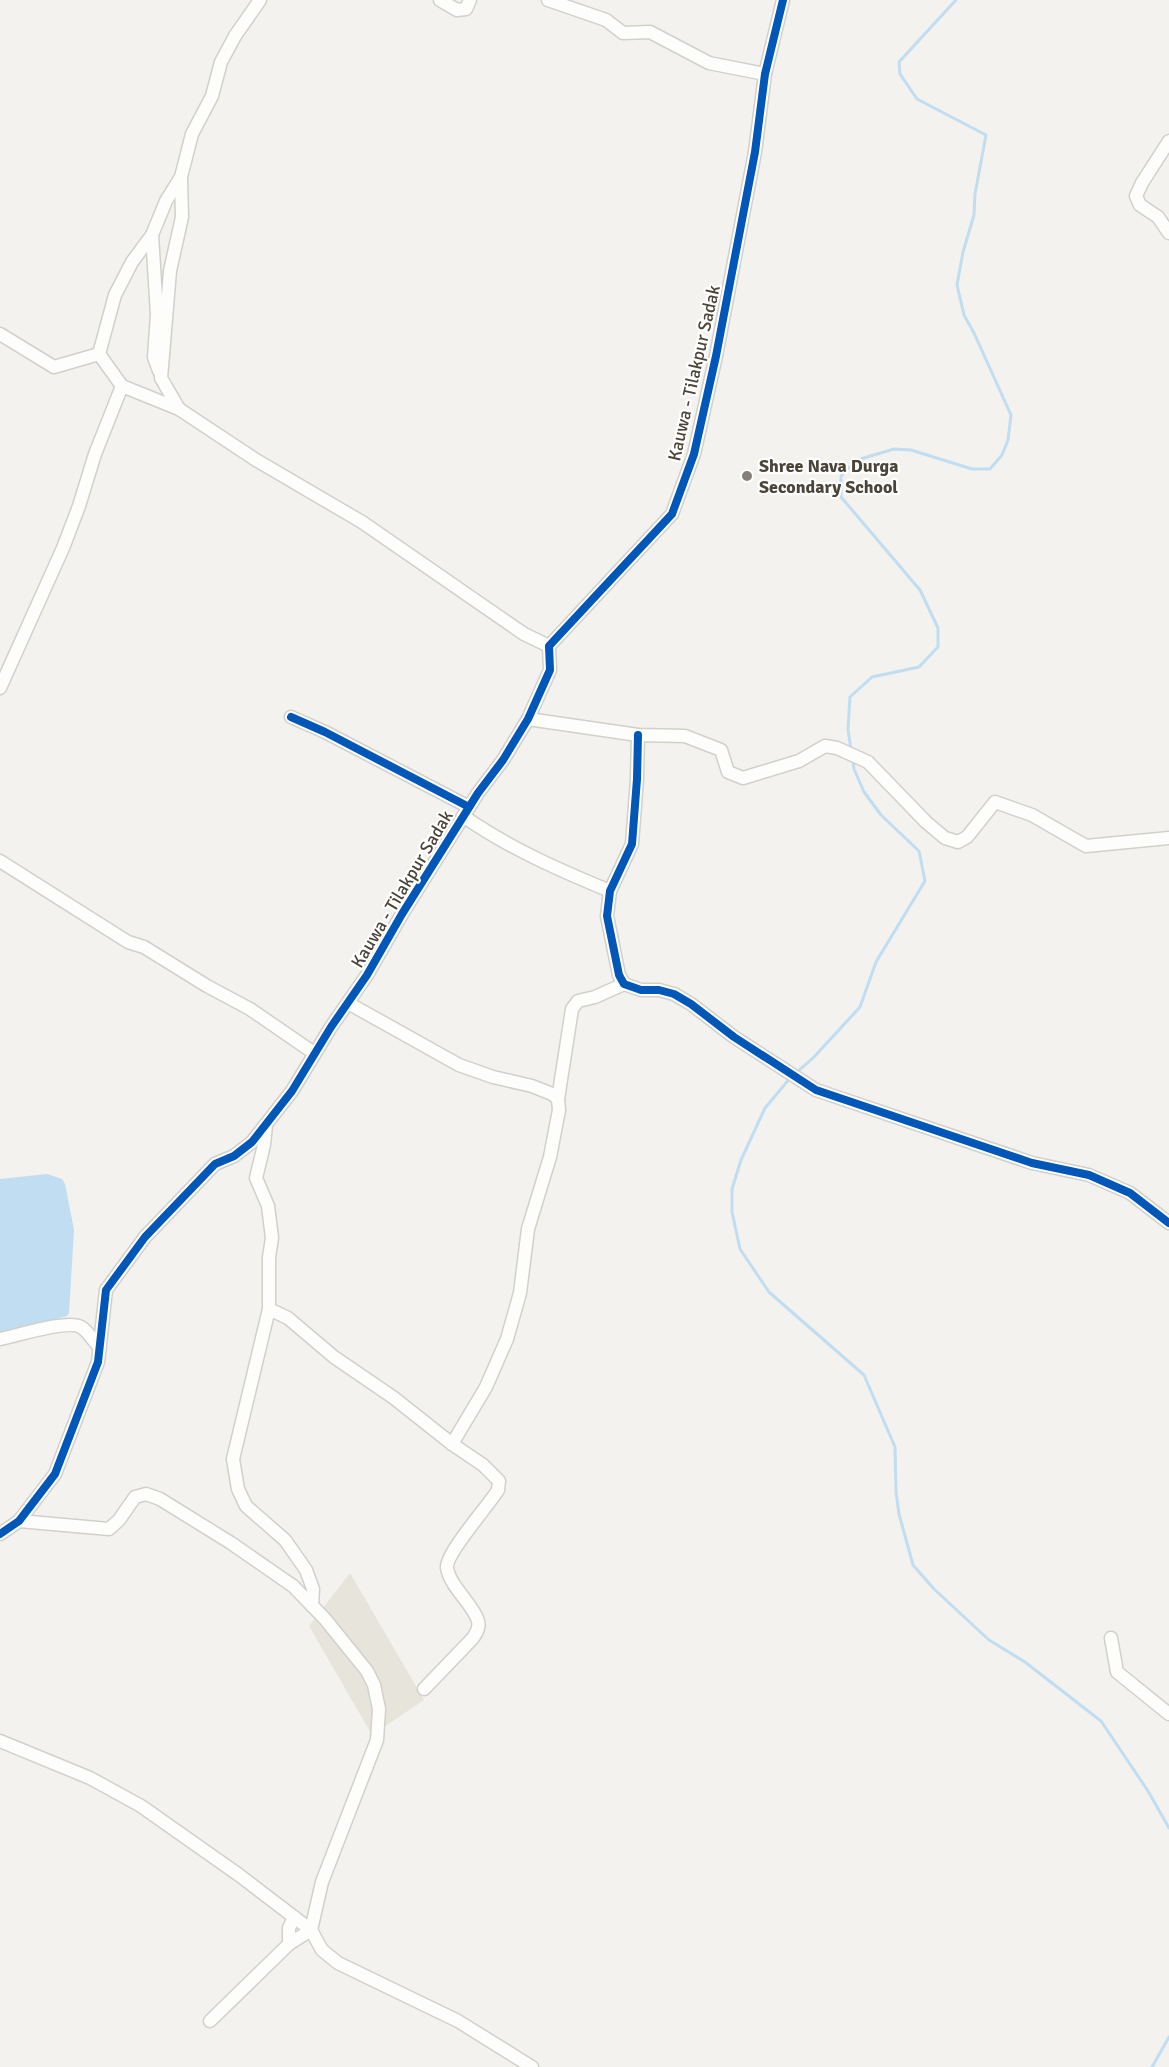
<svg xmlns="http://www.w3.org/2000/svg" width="1169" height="2067" font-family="Signika,sans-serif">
<rect width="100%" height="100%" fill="#f4f2ee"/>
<path fill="#e7e4dc" d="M350,1573L424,1700L372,1735L309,1626Z"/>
<path fill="#c0ddf1" d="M47,1174L62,1179L65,1184L74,1230L69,1313L67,1316L20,1329L0,1332V1179Z"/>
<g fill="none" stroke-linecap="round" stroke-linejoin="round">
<g stroke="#c0ddf1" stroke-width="3">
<path d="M851,750L848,729L850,697L872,677L919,667L938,647V628L920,590L841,497V476L857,460L894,449L911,450L972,469H990L1002,455L1008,440L1011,415L974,333L964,315L957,285L963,252L974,215L975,194L986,135L917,99L900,74L899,62L956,0"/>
<path d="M796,1073L814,1057L860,1007L876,962L925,881L919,851L881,815L864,792L854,769L853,760"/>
<path d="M791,1077L765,1108L741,1160L732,1189V1212L740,1249L769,1292L864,1375L895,1447L896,1492L899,1514L913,1565L934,1589L989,1640L1025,1662L1101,1721L1148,1791L1169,1828"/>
<path d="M1152,2067L1169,2037"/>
</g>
<defs>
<g id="minor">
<path d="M440,0L457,10L466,9L470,0"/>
<path d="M548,0L606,20L623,33L650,32L709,63L765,74"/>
<path d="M1169,141L1142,183L1136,196L1140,205L1158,217L1169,233"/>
<path d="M152,235L157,314L154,357L159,371"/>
<path d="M0,334L54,367L99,354L122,386L95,454L79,506L63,548L0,688"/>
<path d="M99,354L115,295L132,262L152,235L166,201L181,177L192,134L212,96L221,62L235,36L260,0"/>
<path d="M122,386L179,409L256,460L362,522L524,634L549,646"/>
<path d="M179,409L161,378L170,271L182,217L181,177"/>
<path d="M291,717L325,732L469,807"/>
<path d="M528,719L638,735L685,736L721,750L728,772L743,778L799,761L825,746L837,748L868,762L926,822L945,838L958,842L967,837L995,802L1032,815L1086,846L1169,838"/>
<path d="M638,735L637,779L632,844L610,891L607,916L619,975L624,984L641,990H659L674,994L691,1004L734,1037L816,1090L1032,1163L1089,1175L1130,1193L1169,1223"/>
<path d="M463,816C509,848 559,870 610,891"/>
<path d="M0,861L128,942L144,947L207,986L250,1009L314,1053"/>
<path d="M348,1003L459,1065L493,1077L532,1086L552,1094L558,1099L559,1110L550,1157L528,1229L520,1293L507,1339L486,1387L452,1444"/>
<path d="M558,1099L572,1009L578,1001L595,997L624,984"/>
<path d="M266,1125L264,1145L256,1178L268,1206L272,1238L269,1257V1309L233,1459L238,1489L246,1506L285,1540L306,1570L313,1589L312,1606"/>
<path d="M269,1309L288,1318L334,1357L394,1398L452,1444L483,1465L499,1481L498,1490C489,1505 445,1554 447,1568C450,1587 474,1605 478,1621C480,1628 476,1633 473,1638L424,1689"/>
<path d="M0,1339C17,1336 67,1319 81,1327C88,1331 94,1342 100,1348"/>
<path d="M19,1521L109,1529L119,1520L135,1497L146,1494L160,1499L231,1543L293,1586L325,1619L367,1671L374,1685L379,1709L377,1740L322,1882L311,1930L289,1944"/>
<path d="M0,1534L19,1521L55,1474L98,1362L106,1290L145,1237L215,1164L234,1156L252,1142L292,1091L331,1027L367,975L402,914L478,793L503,760L528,719L550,670L549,646L672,514L694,454L716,356L755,152L765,74L783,0"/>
<path d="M1111,1638L1117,1672L1169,1714"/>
<path d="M0,1741L90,1778L141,1806L239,1875L311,1930L322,1950L338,1963L458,2021L532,2067"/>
<path d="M210,2021L289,1944V1928L294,1917"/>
</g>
</defs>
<use href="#minor" stroke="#d2d0cb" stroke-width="15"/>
<use href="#minor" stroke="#fdfdfc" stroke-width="12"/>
<defs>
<g id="cycleway">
<path d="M291,717L325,732L469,807"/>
<path d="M638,735L637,779L632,844L610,891L607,916L619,975L624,984L641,990H659L674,994L691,1004L734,1037L816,1090L1032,1163L1089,1175L1130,1193L1169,1223"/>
<path d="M0,1534L19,1521L55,1474L98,1362L106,1290L145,1237L215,1164L234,1156L252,1142L292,1091L331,1027L367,975L402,914L478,793L503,760L528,719L550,670L549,646L672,514L694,454L716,356L755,152L765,74L783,0"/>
</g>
</defs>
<use href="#cycleway" stroke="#fff" stroke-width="11"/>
<use href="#cycleway" stroke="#0057b8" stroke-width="8"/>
</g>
<circle fill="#868178" stroke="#fff" stroke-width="2" cx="747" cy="476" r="6"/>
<g text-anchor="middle" stroke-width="4.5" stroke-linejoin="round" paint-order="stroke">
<g font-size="18" fill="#4b4439" stroke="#fff">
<text transform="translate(694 373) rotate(-77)" y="6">Kauwa - Tilakpur Sadak</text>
<text transform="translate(402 889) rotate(-59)" y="6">Kauwa - Tilakpur Sadak</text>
</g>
<g font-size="18" font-weight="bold" fill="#4b4439" stroke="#fff" text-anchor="start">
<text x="759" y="472">Shree Nava Durga<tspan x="759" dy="21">Secondary School</tspan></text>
</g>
</g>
</svg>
